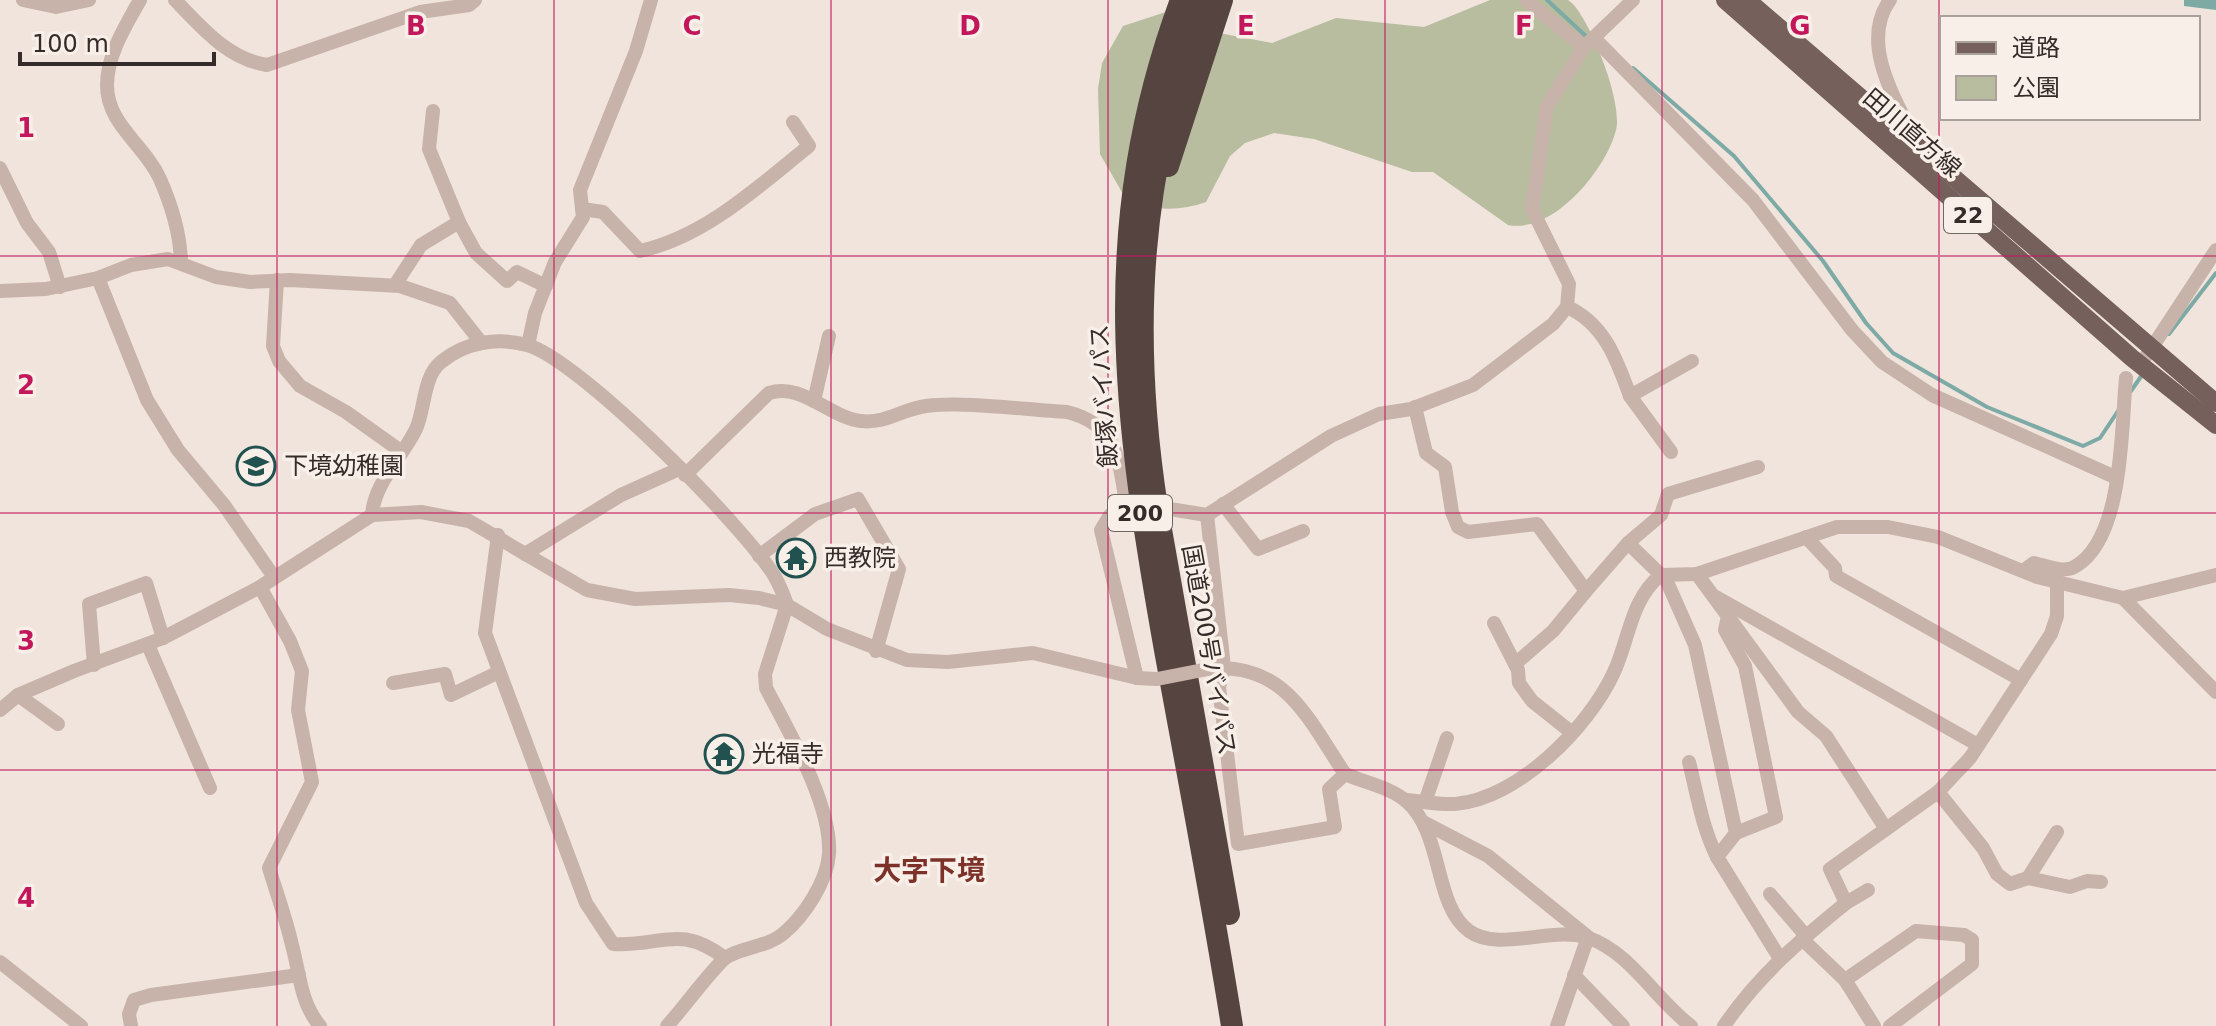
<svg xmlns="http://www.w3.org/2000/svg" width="2216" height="1026" font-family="'DejaVu Sans','Noto Sans JP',sans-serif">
<rect width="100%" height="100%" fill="#f0e4dd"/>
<path fill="#b7bd9e" d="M1490,0H1568L1573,4C1592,25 1623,102 1616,130C1606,170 1553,234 1508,225L1433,172H1412L1314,139L1274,133L1245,143L1230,156L1206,202C1179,212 1153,210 1127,201L1100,154L1098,89L1102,63L1123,26L1175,9L1219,33L1272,43L1336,18L1424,27Z"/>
<path fill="#7eaaa6" d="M2184,0H2216V10L2184,6Z"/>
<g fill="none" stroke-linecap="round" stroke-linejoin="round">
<g stroke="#7eaaa6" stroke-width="4">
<path d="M1547,0L1589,39"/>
<path d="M1633,68L1734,156L1823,261L1866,323L1893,353L1987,407L2083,446L2100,438L2120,408"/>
<path d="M2169,334L2216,273"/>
<path d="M2131,391L2142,375"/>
</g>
<g stroke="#c7b3aa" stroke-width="14">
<path d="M23,0L56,7L89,0"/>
<path d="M140,0C126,25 107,55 107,85C107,125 145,145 160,179C171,204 180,235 181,261"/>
<path d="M175,0C202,28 228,59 267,65L420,12L469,5L475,0"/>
<path d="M1526,0L1584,47"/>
<path d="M1890,0C1858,44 1898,104 1918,145"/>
<path d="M1594,38L1753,200L1852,330L1882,362L1932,395L2117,478"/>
<path d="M433,111L429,149L459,222L476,253L507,281L517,272L546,286"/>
<path d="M0,168L27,223L49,252L60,287"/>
<path d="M582,209L603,212L640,251C705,237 759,186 809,146L793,122"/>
<path d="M98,278L147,400L178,450L224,505L274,577"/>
<path d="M277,280L273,346L279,361L300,386L346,412L402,452"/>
<path d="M395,285L421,245L459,222"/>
<path d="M0,291L46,289L98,278L131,265L168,259L216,277L250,282L290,280L400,286L450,303L480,341"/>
<path d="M1567,307C1604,323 1617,360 1630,396L1692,361"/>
<path d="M528,345L535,313L555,262L583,217L580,190L636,51L651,0"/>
<path d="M2147,355L2216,250"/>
<path d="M1630,396L1671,452"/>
<path d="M814,401L829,336"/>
<path d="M1415,407L1426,453L1445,467L1452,512L1458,527L1468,532L1537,524L1586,591L1628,543L1661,575"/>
<path d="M685,475L769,393C802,382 830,418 861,421C886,424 902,409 926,406C965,401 1026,410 1067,412C1120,425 1119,464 1127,509"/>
<path d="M1223,504L1258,549L1303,531"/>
<path d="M1157,507L1207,515L1331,436L1379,414L1411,409L1473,385L1553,324L1567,307L1569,284L1532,209L1547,106L1584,47L1633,0"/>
<path d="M1135,509L1110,515L1101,530L1137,678"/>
<path d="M372,515C374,483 402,458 416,429C425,410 423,376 441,362C465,342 497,337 527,345C579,359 746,528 775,577C780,586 784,596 787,605L765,674L766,688C789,732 832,805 829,854C827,882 804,916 784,933C767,948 735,948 723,960C703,980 686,1005 667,1026"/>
<path d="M1207,515L1224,667L1219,687L1238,844L1335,827L1329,789L1345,774C1308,719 1285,661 1208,669"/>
<path d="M498,535L485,633L586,903L613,944C662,947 678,923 725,958"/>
<path d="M1806,537L1835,568L1836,576L2021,680"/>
<path d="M1628,543L1661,515L1668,494L1758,467"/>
<path d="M525,554L621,495L679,469"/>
<path d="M759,556L815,514L858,499L899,569L876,651"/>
<path d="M2023,571L2034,563C2047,566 2064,574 2076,566C2124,537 2121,428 2126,378"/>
<path d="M1697,574L1798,712L1826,736L1886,829"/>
<path d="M1664,575L1695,645L1736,833"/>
<path d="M260,587L290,641L302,671L298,710L312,782L269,868C277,894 286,919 292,945C300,974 300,1002 320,1026"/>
<path d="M1716,597L1978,745"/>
<path d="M2123,598L2216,692"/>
<path d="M1728,616L1725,630L1745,666L1776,817L1736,833L1717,857L1779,957"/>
<path d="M1494,623L1518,670L1519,683L1532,701L1571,732"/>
<path d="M148,645L210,788"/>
<path d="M1515,664L1553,631L1586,591"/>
<path d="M94,665L89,604L146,583L163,638"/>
<path d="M393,683L445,674L451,695L499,672"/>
<path d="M18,695L58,724"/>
<path d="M0,710L18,695L74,671L163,638L260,587L372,515L421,512L469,521L587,590L635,599L729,595L759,598L787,605L827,629L907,660L948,662L1033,653L1137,678L1157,679"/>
<path d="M1689,762C1697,794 1702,827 1717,857"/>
<path d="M1345,774C1363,782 1392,788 1406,801C1444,833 1433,905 1469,931C1499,953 1554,925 1589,938C1631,953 1656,1000 1691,1026"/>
<path d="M1938,792L1983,848L1997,874L2010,884L2028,878L2057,832"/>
<path d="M1406,800C1422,801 1439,805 1455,804C1518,799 1589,727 1614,672C1629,640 1631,598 1661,575L1697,574L1837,527H1888L1938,537L2037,577L2123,598L2216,575"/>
<path d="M1425,802L1447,738"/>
<path d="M1423,822L1488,856L1588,937L1557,1026"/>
<path d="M2028,878L2070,887L2087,881L2101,882"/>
<path d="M1770,894L1806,936"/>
<path d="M1846,903L1868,890"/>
<path d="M1802,939L1845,980L1874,1026"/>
<path d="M0,962L81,1026"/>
<path d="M1574,975L1623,1026"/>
<path d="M1845,980L1916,931L1964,935L1972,940V964L1890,1026"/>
<path d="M131,1026L129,1014L134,1000L151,995L299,975"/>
<path d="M1724,1026C1758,976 1799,941 1846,903L1830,869L1938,792L1970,758L2051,634L2057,616V582"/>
</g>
<g stroke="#75605b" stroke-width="18">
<path d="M1725,0L2132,358L2216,425"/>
<path d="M1747,0L2216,403"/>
</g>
<g stroke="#554440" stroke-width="22">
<path d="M1181,0C1097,226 1124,420 1165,650C1188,776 1212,900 1232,1026"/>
<path d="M1200,0C1141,175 1129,325 1157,507L1229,914"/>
<path d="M1168,166L1222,0"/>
</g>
<path stroke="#c7b3aa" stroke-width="14" d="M1157,679L1208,669"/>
</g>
<path fill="none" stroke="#c2185b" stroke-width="2" stroke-opacity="0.55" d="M277,0V1026M554,0V1026M831,0V1026M1108,0V1026M1385,0V1026M1662,0V1026M1939,0V1026M0,256H2216M0,513H2216M0,770H2216"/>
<defs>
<symbol id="school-ring" viewBox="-11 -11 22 22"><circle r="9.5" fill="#f8efe8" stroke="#22524f" stroke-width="1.5"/><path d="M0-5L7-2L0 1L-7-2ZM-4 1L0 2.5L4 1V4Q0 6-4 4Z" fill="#22524f"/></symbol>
<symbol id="temple-ring" viewBox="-11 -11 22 22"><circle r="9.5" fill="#f8efe8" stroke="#22524f" stroke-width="1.5"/><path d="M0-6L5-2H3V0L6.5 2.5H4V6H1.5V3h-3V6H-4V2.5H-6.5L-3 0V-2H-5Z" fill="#22524f"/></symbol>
</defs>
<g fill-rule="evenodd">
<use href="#school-ring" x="234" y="444" width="44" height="44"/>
<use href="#temple-ring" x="774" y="536" width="44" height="44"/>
<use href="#temple-ring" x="702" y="732" width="44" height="44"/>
</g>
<g text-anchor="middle" stroke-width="7" stroke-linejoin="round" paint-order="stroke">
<g fill="#f8efe8" stroke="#706662" stroke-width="2">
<rect x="1944" y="197" width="48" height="36" rx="6"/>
<rect x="1108" y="495" width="64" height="36" rx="6"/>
</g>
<g font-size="22" font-weight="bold" fill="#352b29">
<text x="1968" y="223">22</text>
<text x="1140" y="521">200</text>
</g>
<g font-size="24" fill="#352b29" stroke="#f8efe8">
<text transform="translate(1912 133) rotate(41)" y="8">田川直方線</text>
<text transform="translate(1104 396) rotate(-94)" y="8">飯塚バイパス</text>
<text transform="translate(1209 650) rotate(80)" y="8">国道200号バイパス</text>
</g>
<g font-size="24" fill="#352b29" stroke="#f8efe8" text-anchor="start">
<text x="284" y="474">下境幼稚園</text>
<text x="824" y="566">西教院</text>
<text x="752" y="762">光福寺</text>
</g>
<g font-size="28" font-weight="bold" fill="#7c3129" stroke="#f8efe8">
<text x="929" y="880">大字下境</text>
</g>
</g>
<g font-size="26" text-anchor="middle" font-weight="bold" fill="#c2185b" stroke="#f8efe8" stroke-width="7" stroke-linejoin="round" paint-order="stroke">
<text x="416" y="35">B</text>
<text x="692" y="35">C</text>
<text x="970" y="35">D</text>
<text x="1246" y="35">E</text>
<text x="1524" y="35">F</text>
<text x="1800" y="35">G</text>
<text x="26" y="137">1</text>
<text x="26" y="394">2</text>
<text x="26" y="650">3</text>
<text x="26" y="907">4</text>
</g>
<rect x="1940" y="16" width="260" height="104" fill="#f8efe8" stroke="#aaa19c" stroke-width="2"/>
<rect x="1956" y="42" width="40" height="12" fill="#75605b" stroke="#aaa19c" stroke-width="2"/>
<text x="2012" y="56" font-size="24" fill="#352b29">道路</text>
<rect x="1956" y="76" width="40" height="24" fill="#b7bd9e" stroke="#aaa19c" stroke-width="2"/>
<text x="2012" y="96" font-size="24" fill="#352b29">公園</text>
<path d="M20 52v12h194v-12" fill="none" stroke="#352b29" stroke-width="4"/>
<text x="32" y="52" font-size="24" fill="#352b29" stroke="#f8efe8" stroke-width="6" paint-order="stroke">100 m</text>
</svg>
